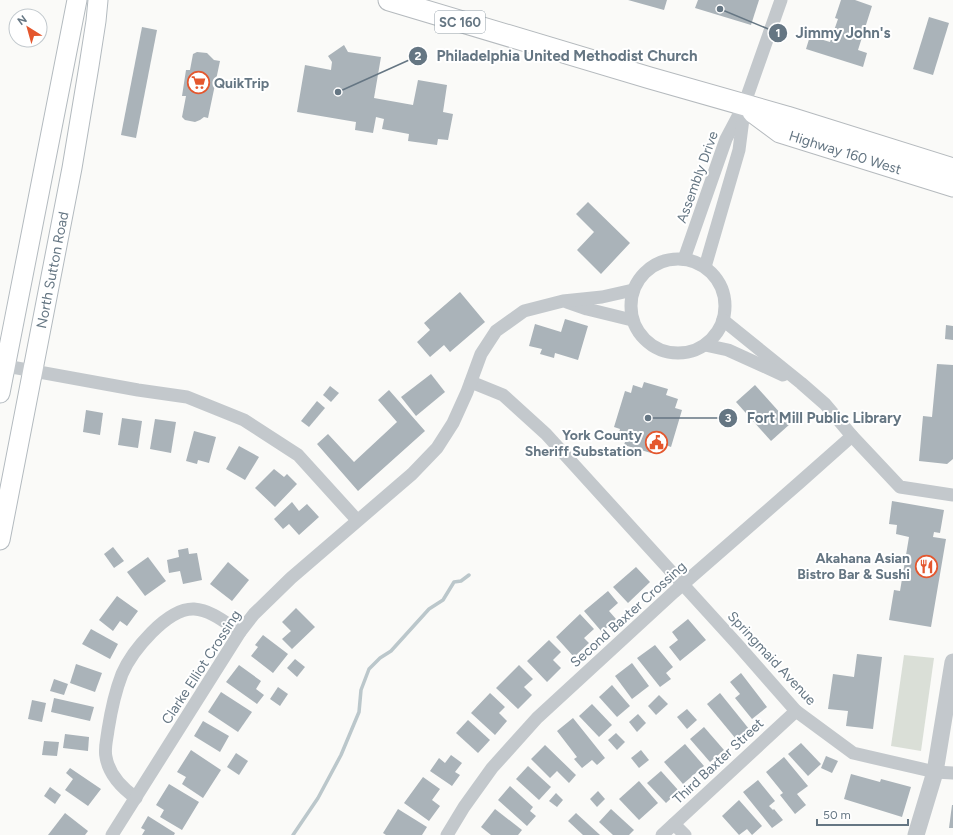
<svg xmlns="http://www.w3.org/2000/svg" width="953" height="835" font-family="Figtree,sans-serif">
<rect width="100%" height="100%" fill="#fafaf8"/>
<path fill="#dadfd7" d="M904,655L934,658L921,751L891,746Z"/>
<g fill="none" stroke-linecap="round" stroke-linejoin="round">
<path stroke="#bbc7cb" stroke-width="3.5" d="M293,835L318,798L341,755L359,712L361,690L369,669L380,658L391,651L429,609L443,600L454,582L461,581L469,575"/>
</g>
<g fill="#aab3b9">
<path d="M628,0H667L664,10Z"/>
<path d="M698,0H759L751,25L695,8Z"/>
<path d="M841,0H855L872,6L858,50L867,53L863,67L806,49L810,36L830,42L838,19L835,18Z"/>
<path d="M929,17L949,23L933,75L913,69Z"/>
<path d="M142,27L157,30L136,138L121,135Z"/>
<path d="M344,45L348,52L381,57L374,98L413,105L418,80L447,85L443,112L453,114L448,140L438,139L437,145L408,141L409,134L382,129L384,119L376,117L373,133L355,130L356,122L297,112L305,65L331,70L332,62L328,56Z"/>
<path d="M197,52L207,53L214,60L220,61L208,118L204,117L200,120L195,122L185,120L182,117L186,96H182L186,70H190L193,54Z"/>
<path d="M588,202L630,243L601,274L577,250L594,232L576,214Z"/>
<path d="M460,292L485,322L450,352L444,345L430,357L417,342L430,330L424,323Z"/>
<path d="M565,319L588,326L578,360L555,353L554,358L540,354L542,349L529,346L535,324L561,332Z"/>
<path d="M946,325L953,326V340L945,339Z"/>
<path d="M937,364L953,365V459L947,464L919,461L923,416L932,417Z"/>
<path d="M431,374L445,392L416,416L401,397Z"/>
<path d="M644,382L668,389L666,395L678,399L675,408L682,410L671,447L663,444L661,450L653,447L651,453L624,445L626,439L618,436L620,429L614,427L625,391L631,393L633,385L642,388Z"/>
<path d="M755,385L790,424L771,441L736,402Z"/>
<path d="M330,386L339,393L331,402L323,395Z"/>
<path d="M389,390L425,431L358,491L317,444L328,434L354,462L397,422L378,400Z"/>
<path d="M317,401L325,408L309,427L301,421Z"/>
<path d="M86,410L103,413L100,435L83,432Z"/>
<path d="M122,418L142,421L138,448L118,445Z"/>
<path d="M155,419L176,422L171,453L150,449Z"/>
<path d="M194,431L216,437L209,463L198,460L197,464L186,461Z"/>
<path d="M239,446L259,457L245,480L226,469Z"/>
<path d="M274,469L284,477L287,474L297,484L275,507L255,488Z"/>
<path d="M892,501L944,510L940,533L934,532L933,537L946,539L931,627L889,620L894,590L900,591L909,537L896,534L897,525L889,524Z"/>
<path d="M292,502L299,511L307,504L319,517L299,535L289,524L283,529L274,519Z"/>
<path d="M113,547L124,561L114,568L104,554Z"/>
<path d="M188,548L189,554L197,553L202,580L183,584L180,571L169,573L167,560L179,557L178,550Z"/>
<path d="M148,557L166,581L145,596L127,572Z"/>
<path d="M228,562L249,580L232,601L210,584Z"/>
<path d="M636,567L650,582L628,603L613,587Z"/>
<path d="M608,591L618,603L609,611L616,619L602,632L584,611Z"/>
<path d="M117,596L138,611L127,626L120,621L113,631L99,620Z"/>
<path d="M296,608L315,627L292,649L282,639L291,631L282,622Z"/>
<path d="M580,614L594,629L584,638L589,643L574,657L556,637Z"/>
<path d="M688,619L706,640L680,661L669,647L678,640L672,632Z"/>
<path d="M91,629L118,644L110,659L82,644Z"/>
<path d="M263,635L288,654L273,673L251,656L258,647L255,645Z"/>
<path d="M549,640L561,652L553,660L561,668L547,682L527,661Z"/>
<path d="M655,645L673,667L666,673L671,679L660,687L637,658Z"/>
<path d="M857,654L882,657L873,729L846,726L848,711L828,709L833,674L854,677Z"/>
<path d="M295,659L305,667L297,677L287,668Z"/>
<path d="M632,663L649,686L632,699L615,676Z"/>
<path d="M76,664L102,673L95,692L70,683Z"/>
<path d="M239,665L261,681L256,689L264,695L257,704L226,682Z"/>
<path d="M519,665L533,679L524,687L532,695L518,709L496,688Z"/>
<path d="M741,673L767,707L752,719L735,698L740,694L730,682Z"/>
<path d="M54,679L68,684L64,695L50,691Z"/>
<path d="M612,685L630,706L617,717L599,697Z"/>
<path d="M278,687L288,694L280,706L270,699Z"/>
<path d="M221,692L252,712L238,732L208,712Z"/>
<path d="M490,693L505,707L499,713L507,721L495,735L471,713Z"/>
<path d="M720,693L749,729L736,739L707,704Z"/>
<path d="M659,695L668,704L656,715L648,706Z"/>
<path d="M54,698L94,707L90,721L51,712Z"/>
<path d="M32,700L46,703L42,722L28,719Z"/>
<path d="M592,704L612,725L599,737L579,716Z"/>
<path d="M687,709L697,720L687,729L677,717Z"/>
<path d="M638,714L646,723L637,732L629,722Z"/>
<path d="M573,718L605,758L597,765L592,760L582,768L574,759L577,757L557,731Z"/>
<path d="M468,720L490,740L478,753L456,733Z"/>
<path d="M203,721L229,736L220,752L194,736Z"/>
<path d="M704,727L724,750L710,762L690,739Z"/>
<path d="M616,733L625,742L617,750L608,740Z"/>
<path d="M65,734L89,737L88,751L63,748Z"/>
<path d="M44,741L59,742L57,756L42,755Z"/>
<path d="M801,743L821,764L808,776L788,754Z"/>
<path d="M685,744L704,766L683,784L664,762Z"/>
<path d="M545,745L576,775L569,783L557,771L550,778L531,759Z"/>
<path d="M191,750L221,770L203,798L182,784L186,777L177,772Z"/>
<path d="M641,750L649,760L639,768L631,758Z"/>
<path d="M236,753L248,761L239,775L227,767Z"/>
<path d="M451,755L462,763L455,772L460,775L452,786L430,771L439,758L445,763Z"/>
<path d="M826,756L838,761L832,773L821,768Z"/>
<path d="M784,757L808,786L797,794L806,805L795,814L780,795L783,793L766,772Z"/>
<path d="M528,766L551,787L539,800L516,779Z"/>
<path d="M70,768L101,789L88,806L65,790L73,779L66,773Z"/>
<path d="M661,771L679,791L666,803L647,783Z"/>
<path d="M851,774L880,782L881,779L911,787L902,817L844,799Z"/>
<path d="M423,777L440,789L432,800L440,806L429,821L404,803Z"/>
<path d="M758,780L775,801L769,806L773,810L774,809L783,820L772,828L743,792Z"/>
<path d="M639,781L658,803L639,820L619,799Z"/>
<path d="M169,784L199,802L182,830L160,817L164,810L156,805Z"/>
<path d="M510,786L533,807L530,811L536,816L527,826L498,800Z"/>
<path d="M50,787L61,795L55,804L44,796Z"/>
<path d="M598,791L605,799L597,807L590,799Z"/>
<path d="M556,793L563,800L557,807L549,801Z"/>
<path d="M739,800L762,826L752,835L747,829L739,835L722,816Z"/>
<path d="M952,805H953V828H949Z"/>
<path d="M398,809L427,827L422,835H386L383,833Z"/>
<path d="M495,809L522,830L518,835H491L481,827Z"/>
<path d="M611,809L634,830L629,835H613L599,822Z"/>
<path d="M65,813L88,831L85,835H48Z"/>
<path d="M576,813L600,835H583L568,821Z"/>
<path d="M148,816L175,833L174,835H142L145,830L141,828Z"/>
</g>
<g fill="none" stroke-linecap="round" stroke-linejoin="round">
<defs>
<g id="secondary">
<path d="M0,393L77,0"/>
<path id="s1" d="M0,540L72,168L89,66L96,21L98,0"/>
</g>
<g id="primary">
<path d="M389,0L650,78L787,117L953,169"/>
<path id="s2" d="M753,112L780,132L953,186"/>
</g>
</defs>
<use href="#secondary" stroke="#b3babf" stroke-width="21"/>
<use href="#primary" stroke="#b5babe" stroke-width="23"/>
<g stroke="#c3c8cc" stroke-width="13">
<circle cx="678" cy="306" r="47"/>
<path d="M684,259L726,139L744,105L781,0"/>
<path d="M705,267L739,150L744,111"/>
<path d="M567,302L587,309L632,320"/>
<path d="M723,320L801,383L825,404L852,436L900,487L953,495"/>
<path d="M705,345L728,350L783,375"/>
<path d="M0,365L138,390L187,397L244,420L298,455L357,520"/>
<path d="M471,382L503,395L546,434L738,645L796,711L853,753L935,772L953,773"/>
<path d="M136,798C122,788 109,775 106,757C104,749 107,739 108,730C111,711 115,692 122,674C132,651 167,608 194,609C211,610 226,623 240,632"/>
<path d="M674,824L685,835"/>
<path d="M112,835L240,632L254,614L291,578L412,474L437,448L453,423L467,392L481,354L496,331L524,311L563,301L602,297L633,290"/>
<path d="M447,835L464,807L492,768L537,718L674,592L799,483L852,436"/>
<path d="M662,835L796,711"/>
</g>
<path stroke="#c3c8cc" stroke-width="17" d="M916,835L935,772L953,662"/>
<use href="#secondary" stroke="#fff" stroke-width="19"/>
<use href="#primary" stroke="#fff" stroke-width="21"/>
</g>
<defs>
<symbol id="supermarket-ring" viewBox="-11 -11 22 22"><circle r="9.5" fill="#fff" stroke="#e4572e" stroke-width="1.5"/><path d="M-6-5.5h2.5l.6 2H6L4.5 2H-2.5L-4.4-4H-6ZM-1.5 3.2a1.3 1.3 0 1 0 .1 0ZM3 3.2a1.3 1.3 0 1 0 .1 0Z" fill="#e4572e"/></symbol>
<symbol id="civic-ring" viewBox="-11 -11 22 22"><circle r="9.5" fill="#fff" stroke="#e4572e" stroke-width="1.5"/><path d="M-.6-6.5H3V-4.5H.6V-3L4-1V1h2V6H-6V1h2V-1L-.6-3ZM-1.2 2.5V6h2.4V2.5Z" fill="#e4572e"/></symbol>
<symbol id="restaurant-ring" viewBox="-11 -11 22 22"><circle r="9.5" fill="#fff" stroke="#e4572e" stroke-width="1.5"/><path d="M-5-6h1v4h1v-4h1v4h1v-4h1v5L-1.5 .5V6h-2V.5L-5-1ZM5-6V6H3V1.5H1.5Q1.5-4 5-6Z" fill="#e4572e"/></symbol>
</defs>
<g fill-rule="evenodd">
<use href="#supermarket-ring" x="186" y="70" width="25" height="25"/>
<use href="#civic-ring" x="644" y="430" width="25" height="25"/>
<use href="#restaurant-ring" x="914" y="554" width="25" height="25"/>
</g>
<g text-anchor="middle" stroke-width="4" stroke-linejoin="round" paint-order="stroke">
<rect fill="#fff" stroke="#939fa8" stroke-width="1" x="435" y="11" width="50" height="22" rx="3"/>
<g font-size="13" font-weight="bold" fill="#657683">
<text x="460" y="27">SC 160</text>
</g>
<g font-size="14" font-weight="bold" fill="#657683" stroke="#fff" text-anchor="end">
<text x="214" y="88" text-anchor="start">QuikTrip</text>
<text x="642" y="440">York County<tspan x="642" dy="16">Sheriff Substation</tspan></text>
<text x="910" y="563">Akahana Asian<tspan x="910" dy="16">Bistro Bar &amp; Sushi</tspan></text>
</g>
<g font-size="14" fill="#657683" stroke="#fff">
<text dy="5" stroke="none"><textPath href="#s2" startOffset="102">Highway 160 West</textPath></text>
<text transform="translate(697 177) rotate(-70)" y="5">Assembly Drive</text>
<text dy="5" stroke="none"><textPath href="#s1" startOffset="275">North Sutton Road</textPath></text>
<text transform="translate(628 614) rotate(-42)" y="5">Second Baxter Crossing</text>
<text transform="translate(772 658) rotate(47)" y="5">Springmaid Avenue</text>
<text transform="translate(201 667) rotate(-57)" y="5">Clarke Elliot Crossing</text>
<text transform="translate(718 761) rotate(-43)" y="5">Third Baxter Street</text>
</g>
</g>
<path fill="none" stroke="#657683" stroke-width="1.5" d="M720 9L778 33M338 92L418 56M648 418L728 418"/>
<g fill="#657683" stroke="#fff" stroke-width="1.5">
<circle cx="720" cy="9" r="4"/>
<circle cx="338" cy="92" r="4"/>
<circle cx="648" cy="418" r="4"/>
<circle cx="778" cy="33" r="10"/>
<circle cx="418" cy="56" r="10"/>
<circle cx="728" cy="418" r="10"/>
</g>
<g font-size="12" text-anchor="middle" font-weight="bold" fill="#fff">
<text x="778" y="37">1</text>
<text x="418" y="60">2</text>
<text x="728" y="422">3</text>
</g>
<g font-size="15" text-anchor="middle" font-weight="bold" fill="#657683" stroke="#fff" stroke-width="4" stroke-linejoin="round" paint-order="stroke">
<text x="843" y="38">Jimmy John's</text>
<text x="567" y="61">Philadelphia United Methodist Church</text>
<text x="824" y="423">Fort Mill Public Library</text>
</g>
<g transform="translate(28 28) rotate(323)"><circle r="19" fill="#ffffff" stroke="#c1c8cd"/>
<path d="M0-3L7 15L0 10L-7 15Z" fill="#e4572e"/>
<text y="-6" font-size="11" font-weight="bold" text-anchor="middle" fill="#657683">N</text>
</g>
<path d="M817 819v6h91v-6" fill="none" stroke="#657683" stroke-width="2"/>
<text x="823" y="819" font-size="12" fill="#657683" stroke="#ffffff" stroke-width="3" paint-order="stroke">50 m</text>
</svg>
